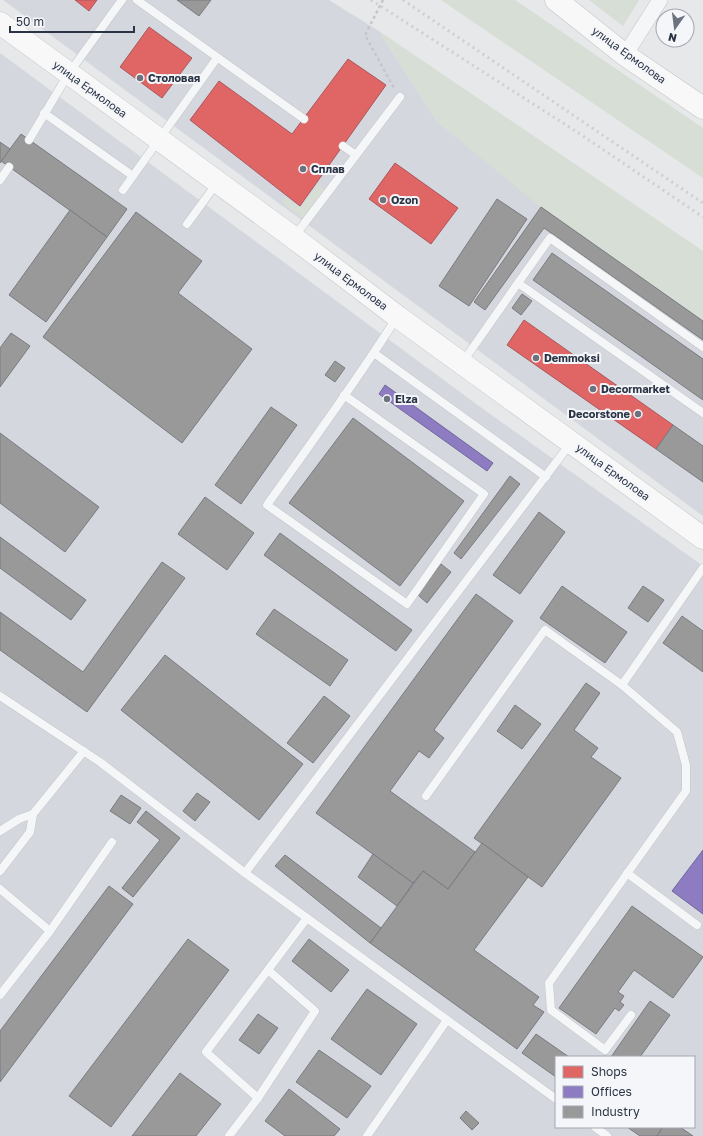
<svg xmlns="http://www.w3.org/2000/svg" width="703" height="1136" font-family="'Golos Text',sans-serif">
<rect width="100%" height="100%" fill="#e6e8ea"/>
<g fill="#d4d7dd" fill-rule="evenodd">
<path d="M3,0H329L379,31L437,122L703,321V516Z"/>
<path d="M0,53L479,406L703,566V1136H0ZM556,1057H694V1127H556Z"/>
</g>
<g fill="#d6ded6">
<path d="M441,0H515L703,128V178Z"/>
<path d="M589,0H639L623,26Z"/>
<path d="M379,31L703,251V321L538,205L437,122Z"/>
<path d="M318,183L325,192L304,219L282,203L286,197L300,207Z"/>
</g>
<g fill="#e06666" stroke="#aa575c">
<path d="M75,0H97L89,11Z"/>
<path d="M149,27L192,58L162,98L120,67Z"/>
<path d="M348,59L386,85L300,206L190,120L219,81L292,134Z"/>
<path d="M395,163L458,208L431,244L369,199Z"/>
<path d="M524,320L673,425L656,449L507,345Z"/>
</g>
<g fill="#8e7cc3" stroke="#70669d">
<path d="M385,385L493,463L487,471L379,394Z"/>
<path d="M703,850V914L672,891Z"/>
</g>
<g fill="#999" stroke="#787b80">
<path d="M177,0H211L199,16Z"/>
<path d="M21,134L127,209L107,237L1,161Z"/>
<path d="M0,142L10,149L0,163Z"/>
<path d="M497,199L527,219L469,306L439,286Z"/>
<path d="M541,207L703,321V340L544,228L485,310L474,302Z"/>
<path d="M70,210L107,237L46,322L9,295Z"/>
<path d="M136,212L202,261L178,293L252,349L182,443L43,337Z"/>
<path d="M552,253L703,359V400L533,280Z"/>
<path d="M522,294L532,301L521,315L512,308Z"/>
<path d="M11,333L30,346L0,387V348Z"/>
<path d="M335,361L345,368L335,382L325,375Z"/>
<path d="M271,407L297,425L241,504L215,485Z"/>
<path d="M353,418L464,501L400,586L289,503Z"/>
<path d="M673,425L703,446V482L656,449Z"/>
<path d="M0,433L99,507L65,552L0,503Z"/>
<path d="M510,476L520,484L461,559L454,553Z"/>
<path d="M205,497L254,533L227,570L178,534Z"/>
<path d="M539,512L565,532L520,594L493,575Z"/>
<path d="M280,533L412,630L396,651L264,555Z"/>
<path d="M0,537L86,600L71,620L0,568Z"/>
<path d="M162,562L185,578L87,712L0,650V612L83,672Z"/>
<path d="M441,564L451,572L427,603L418,595Z"/>
<path d="M562,586L627,632L605,663L540,618Z"/>
<path d="M643,586L664,600L648,622L628,608Z"/>
<path d="M476,594L513,621L434,730L444,738L429,758L419,751L390,791L475,852L448,889L423,871L413,883L316,813Z"/>
<path d="M274,609L348,660L330,686L256,634Z"/>
<path d="M682,616L703,631V672L663,643Z"/>
<path d="M165,655L303,764L259,820L121,710Z"/>
<path d="M586,683L600,693L574,730L598,748L591,757L621,778L542,887L474,838Z"/>
<path d="M324,696L350,716L313,763L287,743Z"/>
<path d="M515,705L541,724L522,749L497,731Z"/>
<path d="M197,793L210,802L195,821L183,811Z"/>
<path d="M121,795L141,808L130,824L110,811Z"/>
<path d="M146,811L180,838L133,897L122,888L160,840L137,822Z"/>
<path d="M482,843L528,877L474,950L539,997L533,1005L544,1012L517,1049L370,943L423,871L448,889Z"/>
<path d="M373,854L413,883L397,906L358,877Z"/>
<path d="M285,855L381,928L370,943L275,866Z"/>
<path d="M109,886L133,904L0,1082V1031Z"/>
<path d="M632,906L703,957L673,998L634,970L618,992L624,996L620,1002L624,1005L619,1011L615,1008L596,1034L559,1008Z"/>
<path d="M188,939L229,970L111,1127L69,1096Z"/>
<path d="M309,939L349,970L331,992L292,961Z"/>
<path d="M367,989L417,1024L381,1075L331,1039Z"/>
<path d="M650,1001L670,1015L640,1057H611Z"/>
<path d="M258,1014L278,1028L259,1054L239,1040Z"/>
<path d="M536,1034L569,1057H556V1077L522,1053Z"/>
<path d="M319,1050L371,1086L347,1118L296,1082Z"/>
<path d="M180,1073L221,1104L196,1136H132Z"/>
<path d="M289,1089L340,1129L334,1136H285L265,1121Z"/>
<path d="M466,1111L479,1123L472,1130L460,1118Z"/>
<path d="M627,1127H663L657,1136H640Z"/>
<path d="M663,1127H680L693,1136H657Z"/>
</g>
<g fill="none" stroke-linecap="round" stroke-linejoin="round">
<defs>
<g id="lane">
<path d="M137,0L304,119"/>
<path d="M44,113L133,176"/>
<path d="M29,140L69,73L122,0"/>
<path d="M343,146L356,155"/>
<path d="M0,180L9,167"/>
<path d="M123,190L217,58"/>
<path d="M187,224L217,183"/>
<path d="M294,237L400,97"/>
<path d="M703,347L550,238L518,283L703,413"/>
<path d="M374,353L546,477"/>
<path d="M462,363L518,283"/>
<path d="M344,395L484,494L407,604L267,505C311,443 356,382 397,317"/>
<path d="M0,696L100,762L245,873L570,444"/>
<path d="M426,796L545,630L622,685"/>
<path d="M0,831L19,819L33,814"/>
<path d="M0,871L30,832L33,814L84,751"/>
<path d="M245,873L556,1099"/>
<path d="M627,873L697,925"/>
<path d="M0,889L50,931"/>
<path d="M0,995L50,931L112,842"/>
<path d="M631,1015L605,1050L551,1010L549,983L686,791V765L677,732L622,685L703,568"/>
<path d="M258,1098L206,1052L307,918"/>
<path d="M595,1127L607,1136"/>
<path d="M229,1136L258,1098L315,1011L268,970"/>
<path d="M367,1136L447,1020"/>
</g>
<path id="street" d="M625,55L660,0"/>
<g id="secondary">
<path d="M556,0L625,55L703,108"/>
<path d="M0,23L294,238L398,317L703,538"/>
</g>
</defs>
<use href="#lane" stroke="#c4c6c8" stroke-width="9"/>
<use href="#street" stroke="#c4c6c8" stroke-width="16"/>
<use href="#secondary" stroke="#c4c6c8" stroke-width="23"/>
<path stroke="#c5c6ca" stroke-width="2.5" stroke-dasharray="3 3" stroke-linecap="butt" d="M383,0L365,35L394,88"/>
<use href="#lane" stroke="#f5f6f7" stroke-width="8"/>
<use href="#street" stroke="#f5f6f7" stroke-width="15"/>
<use href="#secondary" stroke="#f8f8f8" stroke-width="22"/>
<g stroke="#cecfd2" stroke-width="3" stroke-dasharray="2 4" stroke-linecap="butt">
<path d="M371,0L577,132L703,217"/>
<path d="M403,0L703,203"/>
</g>
</g>
<g fill="#6c737f" stroke="#f4f6f9" stroke-width="1.5">
<circle cx="140" cy="78" r="4"/>
<circle cx="303" cy="169" r="4"/>
<circle cx="383" cy="200" r="4"/>
<circle cx="536" cy="358" r="4"/>
<circle cx="593" cy="389" r="4"/>
<circle cx="387" cy="399" r="4"/>
<circle cx="638" cy="414" r="4"/>
</g>
<g text-anchor="middle" stroke-width="4" stroke-linejoin="round" paint-order="stroke">
<g font-size="11" fill="#2b3445" stroke="#f4f6f9">
<text transform="translate(629 55) rotate(36)" y="4">улица Ермолова</text>
<text transform="translate(90 89) rotate(36)" y="4">улица Ермолова</text>
<text transform="translate(351 281) rotate(37)" y="4">улица Ермолова</text>
<text transform="translate(613 472) rotate(36)" y="4">улица Ермолова</text>
</g>
<g font-size="11" font-weight="bold" fill="#2b3445" stroke="#f4f6f9" text-anchor="start">
<text x="148" y="82">Столовая</text>
<text x="311" y="173">Сплав</text>
<text x="391" y="204">Ozon</text>
<text x="544" y="362">Demmoksi</text>
<text x="601" y="393">Decormarket</text>
<text x="395" y="403">Elza</text>
<text x="630" y="418" text-anchor="end">Decorstone</text>
</g>
</g>
<rect x="555" y="1056" width="140" height="72" fill="#f4f6f9" stroke="#a4a8b1"/>
<rect x="563" y="1066" width="20" height="12" fill="#e06666" stroke="#a4a8b1"/>
<text x="591" y="1076" font-size="12" fill="#2b3445">Shops</text>
<rect x="563" y="1086" width="20" height="12" fill="#8e7cc3" stroke="#a4a8b1"/>
<text x="591" y="1096" font-size="12" fill="#2b3445">Offices</text>
<rect x="563" y="1106" width="20" height="12" fill="#999999" stroke="#a4a8b1"/>
<text x="591" y="1116" font-size="12" fill="#2b3445">Industry</text>
<g transform="translate(675 28) rotate(194)"><circle r="19" fill="#f4f6f9" stroke="#a4a8b1"/>
<path d="M0-3L7 15L0 10L-7 15Z" fill="#6c737f"/>
<text y="-6" font-size="11" font-weight="bold" text-anchor="middle" fill="#2b3445">N</text>
</g>
<path d="M10 26v6h124v-6" fill="none" stroke="#2b3445" stroke-width="2"/>
<text x="16" y="26" font-size="12" fill="#2b3445" stroke="#f4f6f9" stroke-width="3" paint-order="stroke">50 m</text>
</svg>
